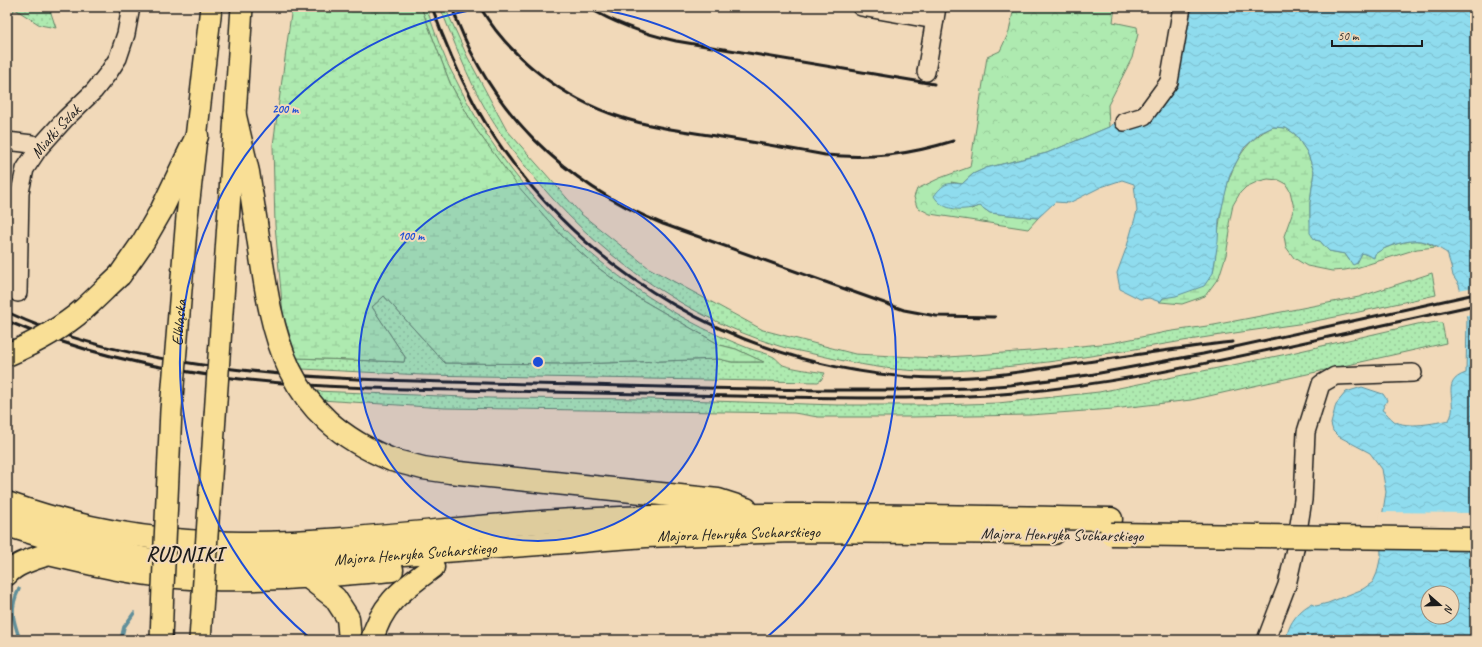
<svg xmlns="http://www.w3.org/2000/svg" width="1482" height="647" font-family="Caveat,sans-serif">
<defs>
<pattern id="grass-dots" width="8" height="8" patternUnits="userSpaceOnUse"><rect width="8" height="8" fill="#aeeab0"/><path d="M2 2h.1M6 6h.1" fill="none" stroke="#95c897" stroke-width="1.8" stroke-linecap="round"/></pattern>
<pattern id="forest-crowns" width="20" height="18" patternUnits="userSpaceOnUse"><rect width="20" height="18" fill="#aeeab0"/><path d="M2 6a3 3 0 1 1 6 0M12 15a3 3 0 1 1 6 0" fill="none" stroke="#95c897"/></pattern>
<pattern id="wetland-marsh" width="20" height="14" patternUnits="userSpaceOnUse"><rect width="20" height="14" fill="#aeeab0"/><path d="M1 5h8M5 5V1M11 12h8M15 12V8" fill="none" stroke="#95c897"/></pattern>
<pattern id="water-waves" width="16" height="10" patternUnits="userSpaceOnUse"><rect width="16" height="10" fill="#8fdcee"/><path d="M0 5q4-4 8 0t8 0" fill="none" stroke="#7bbccc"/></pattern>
</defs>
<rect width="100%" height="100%" fill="#f1d9b9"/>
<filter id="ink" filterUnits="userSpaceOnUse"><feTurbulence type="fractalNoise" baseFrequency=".025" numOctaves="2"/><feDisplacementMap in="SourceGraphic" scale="8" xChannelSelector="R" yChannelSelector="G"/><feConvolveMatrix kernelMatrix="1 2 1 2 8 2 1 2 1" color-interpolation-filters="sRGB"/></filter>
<g filter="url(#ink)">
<g fill="url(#grass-dots)" stroke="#658366">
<path d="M7,7H49L56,28L40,25L15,9L7,20Z"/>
<path d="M421,7H426C432,23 437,40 444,55C448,67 455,77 460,88C520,206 625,300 748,348C756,351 767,353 774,357C777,359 780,363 783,365C794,369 813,371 825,373L821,380L818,382L423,375L302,369L297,358L404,362L405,357L372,307L384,296L445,363L576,364L719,359L732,362H763L736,349L720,345L637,297L597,267L562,236L517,186L475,128L450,83Z"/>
<path d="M440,7H445L467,56L506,129L581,214L649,268L763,330L855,354L935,358L1030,351L1111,343L1166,332L1214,325L1359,297L1432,273L1436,295C1393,304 1349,315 1305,323C1264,329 1224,334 1183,341C1124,351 1064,361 1004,367C971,370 938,373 905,370C876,368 847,362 818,355C805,352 792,350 779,346C680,315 593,251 529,171C513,151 497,130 485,108C467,77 454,41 440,7Z"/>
<path d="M1436,322L1442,323L1446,343L1191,400L1113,409L1030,415L913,417H818L794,413L444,408L321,400L315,391L490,398L649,399L837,405H937L998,403L1099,392L1287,354L1422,323L1426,324Z"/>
</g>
<path fill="url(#forest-crowns)" stroke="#658366" d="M1014,7H1115L1113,22L1137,27L1138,34L1132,58L1108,105L1109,127L1047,153L986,168L973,174L962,184L951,182L971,209L980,206L990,213L1038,218L1028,229L930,214L917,207L914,197L917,189L940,178L970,167L987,57L1000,51L1009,32Z"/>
<g fill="url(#wetland-marsh)" stroke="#658366">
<path d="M292,7H421L450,83L475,128L517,185L562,236L597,267L637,297L720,345L736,349L764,362H732L719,359L576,364L445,363L384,296L372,307L405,357L404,362L297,358L283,314L275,225L273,145Z"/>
<path d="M1273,127L1286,128L1295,134L1307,152L1314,171L1310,203V220L1315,240L1320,241L1329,251L1345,254L1350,261L1357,263L1362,253L1375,254C1385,246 1409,239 1421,241C1426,242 1431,245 1436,247L1417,249L1356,268L1345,270L1332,271L1307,266L1294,258L1286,247L1284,236L1294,208L1290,191L1285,183L1279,180L1268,179L1259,181L1246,187L1240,193L1233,205L1229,224L1230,232L1226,255L1219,277L1205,296L1182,304L1160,302L1163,298L1213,273C1221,223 1219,151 1273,127Z"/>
</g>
<path fill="url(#water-waves)" stroke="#618f9a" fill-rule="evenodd" d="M1184,7H1475V640H1287C1286,626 1299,610 1311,604L1316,606L1328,603L1363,589L1373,582L1377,573L1381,555L1380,530L1386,492L1382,469L1370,453L1338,436L1333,431L1331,424L1336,404L1346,392L1362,387L1383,394L1387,400L1382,410C1387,413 1390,418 1394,421C1407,429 1435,423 1449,420C1460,403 1438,382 1466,373L1467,318L1459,285L1453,276L1451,266L1447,253C1440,249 1430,242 1421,241C1409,239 1385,246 1375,254L1374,258L1362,253L1357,263L1353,265L1345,254L1329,251L1320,241L1315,240L1310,233V203L1314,171L1307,152L1295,134L1286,128L1273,127L1260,133L1244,148L1230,174L1219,220L1218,241L1213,273L1204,286L1176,296L1163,298L1160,302L1149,298L1140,299L1120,289L1117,273L1127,246L1137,211L1134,184L1122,180L1101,187L1069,203L1055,202L1038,218L990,213L980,206C964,211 943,212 934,196C943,184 947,182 962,184L973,174L986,168L1047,153L1109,127L1121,118L1122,123L1171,84ZM1428,593H1452V617H1428Z"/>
<g fill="#f1d9b9">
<path d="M1475,287V313L1464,316L1458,290Z"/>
<path d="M1381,512L1475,513V550L1379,549L1378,530Z"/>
</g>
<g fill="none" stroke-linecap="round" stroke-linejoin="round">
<g stroke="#618f9a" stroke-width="3.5">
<path d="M19,589C9,609 13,620 20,640"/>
<path d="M121,640L124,627L134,613"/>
</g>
<defs>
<g id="minor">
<path d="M861,7L935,20"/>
<path d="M926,72L937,7"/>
<path d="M1124,122L1144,116L1169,82L1182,7"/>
<path d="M7,141L32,144L39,148"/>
<path id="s1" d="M18,293L20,192L25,169L39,148L66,118L94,91L109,72L118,58L126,34L131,7"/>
<path d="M1266,640L1287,585L1295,549L1303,500L1306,432L1321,384L1335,376L1413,373"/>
</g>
<g id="major">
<path d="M187,217L211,7"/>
<path d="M228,223L242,7"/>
<path d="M161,640L163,587"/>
<path d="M200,640L203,595"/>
</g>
<g id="highway">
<path d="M235,116L248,172L256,223"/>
<path d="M120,275L143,242L162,209L197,136"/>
<path d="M392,460L423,468L450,472L718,500L746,509"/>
<path d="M7,503C82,530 163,543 242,543C354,543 465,525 576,520C754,511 933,516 1111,519"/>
<path id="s2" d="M7,525L52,539L146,559L228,564L296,562L646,536L791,531L1054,533"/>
<path d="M48,554C91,564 133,574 177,577C248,583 320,576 392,570"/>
<path d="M7,574C17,563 34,559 48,554"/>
<path d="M308,577L335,598L348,618L350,640"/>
<path d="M372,640C382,602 404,589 433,567"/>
</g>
</defs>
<use href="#minor" stroke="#1c1c1c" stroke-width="20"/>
<use href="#major" stroke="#1c1c1c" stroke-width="24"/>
<use href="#highway" stroke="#1c1c1c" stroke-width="25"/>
<use href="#minor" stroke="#f1d9b9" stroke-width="17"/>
<use href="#major" stroke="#f9df96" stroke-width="21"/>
<use href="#highway" stroke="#f9df96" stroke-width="22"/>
<g stroke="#1c1c1c" stroke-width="3">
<path d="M432,7C444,41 458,73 475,105C568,272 753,378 944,378C983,378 1021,372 1059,366C1117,358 1175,348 1233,342"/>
<path d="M452,7C488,110 564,184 663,224L904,310L936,316L995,317"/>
<path d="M480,7C510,58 564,99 620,117C650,127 683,131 715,136C751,142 788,148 825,155C872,159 908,155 953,141"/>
<path d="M588,7C615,24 645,34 676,41L934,84"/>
<path d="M7,312C62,338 123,353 183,362C299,381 415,381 532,384C652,386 771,391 891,390L970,388L1010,385L1089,375L1203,354L1475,294"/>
<path d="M7,321C163,389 339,388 506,391C596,393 685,395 775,397C854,398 934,400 1014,393C1104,385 1190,367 1278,348C1344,334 1409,319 1475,305"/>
</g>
<defs>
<g id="major-bridge">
<path id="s3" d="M163,587L171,410L187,217"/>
<path d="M203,595L228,223"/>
</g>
<g id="highway-bridge">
<path d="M256,223C272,331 278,413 392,460"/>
<path d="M7,355C35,343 61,329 84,309C96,298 108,286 120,275"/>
<path d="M1111,534L1475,539"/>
</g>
</defs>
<use href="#major-bridge" stroke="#1c1c1c" stroke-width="24" stroke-linecap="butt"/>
<use href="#highway-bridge" stroke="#1c1c1c" stroke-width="25" stroke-linecap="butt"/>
<use href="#major-bridge" stroke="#f9df96" stroke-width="21"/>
<use href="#highway-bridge" stroke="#f9df96" stroke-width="22"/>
</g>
</g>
<circle cx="538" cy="362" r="179" fill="#1d4ed8" fill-opacity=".12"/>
<g fill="none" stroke="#1d4ed8" stroke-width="2">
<circle cx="538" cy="362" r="179"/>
<path d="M310 638A358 358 0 0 1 491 7M585 7A358 358 0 0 1 766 638"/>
</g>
<g text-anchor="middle" stroke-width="4" stroke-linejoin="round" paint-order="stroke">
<g font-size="16" fill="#1c1c1c" stroke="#f1d9b9">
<text dy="6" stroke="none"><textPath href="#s1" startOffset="173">Miałki Szlak</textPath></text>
<text dy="6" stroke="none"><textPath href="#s3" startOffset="265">Elbląska</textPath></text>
<text dy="6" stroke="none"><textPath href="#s2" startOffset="737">Majora Henryka Sucharskiego</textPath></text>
<text transform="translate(1062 534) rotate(1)" y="6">Majora Henryka Sucharskiego</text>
<text dy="6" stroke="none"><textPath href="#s2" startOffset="413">Majora Henryka Sucharskiego</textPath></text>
</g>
<g font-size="20" font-weight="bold" letter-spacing="1" fill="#1c1c1c" stroke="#f1d9b9">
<text x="185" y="561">RUDNIKI</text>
</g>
</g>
<circle cx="538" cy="362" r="6" fill="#1d4ed8" stroke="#f1d9b9" stroke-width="2"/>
<g font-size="12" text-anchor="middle" font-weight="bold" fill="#1d4ed8" stroke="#f1d9b9" stroke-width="4" stroke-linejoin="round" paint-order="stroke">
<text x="285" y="113">200 m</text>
<text x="411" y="240">100 m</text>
</g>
<rect width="1482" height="647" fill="none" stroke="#f1d9b9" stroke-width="24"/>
<rect x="12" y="12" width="1458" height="623" fill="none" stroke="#1c1c1c" stroke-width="1.5" filter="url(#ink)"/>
<g transform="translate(1440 605) rotate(110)"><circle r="19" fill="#f1d9b9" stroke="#9c8d7a"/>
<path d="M0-3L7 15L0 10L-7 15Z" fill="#1c1c1c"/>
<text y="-6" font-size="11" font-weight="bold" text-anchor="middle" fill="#1c1c1c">N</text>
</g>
<path d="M1332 40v6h90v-6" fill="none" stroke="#1c1c1c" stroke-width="2"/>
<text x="1338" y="40" font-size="12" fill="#1c1c1c" stroke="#f1d9b9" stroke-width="3" paint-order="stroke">50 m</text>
</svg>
